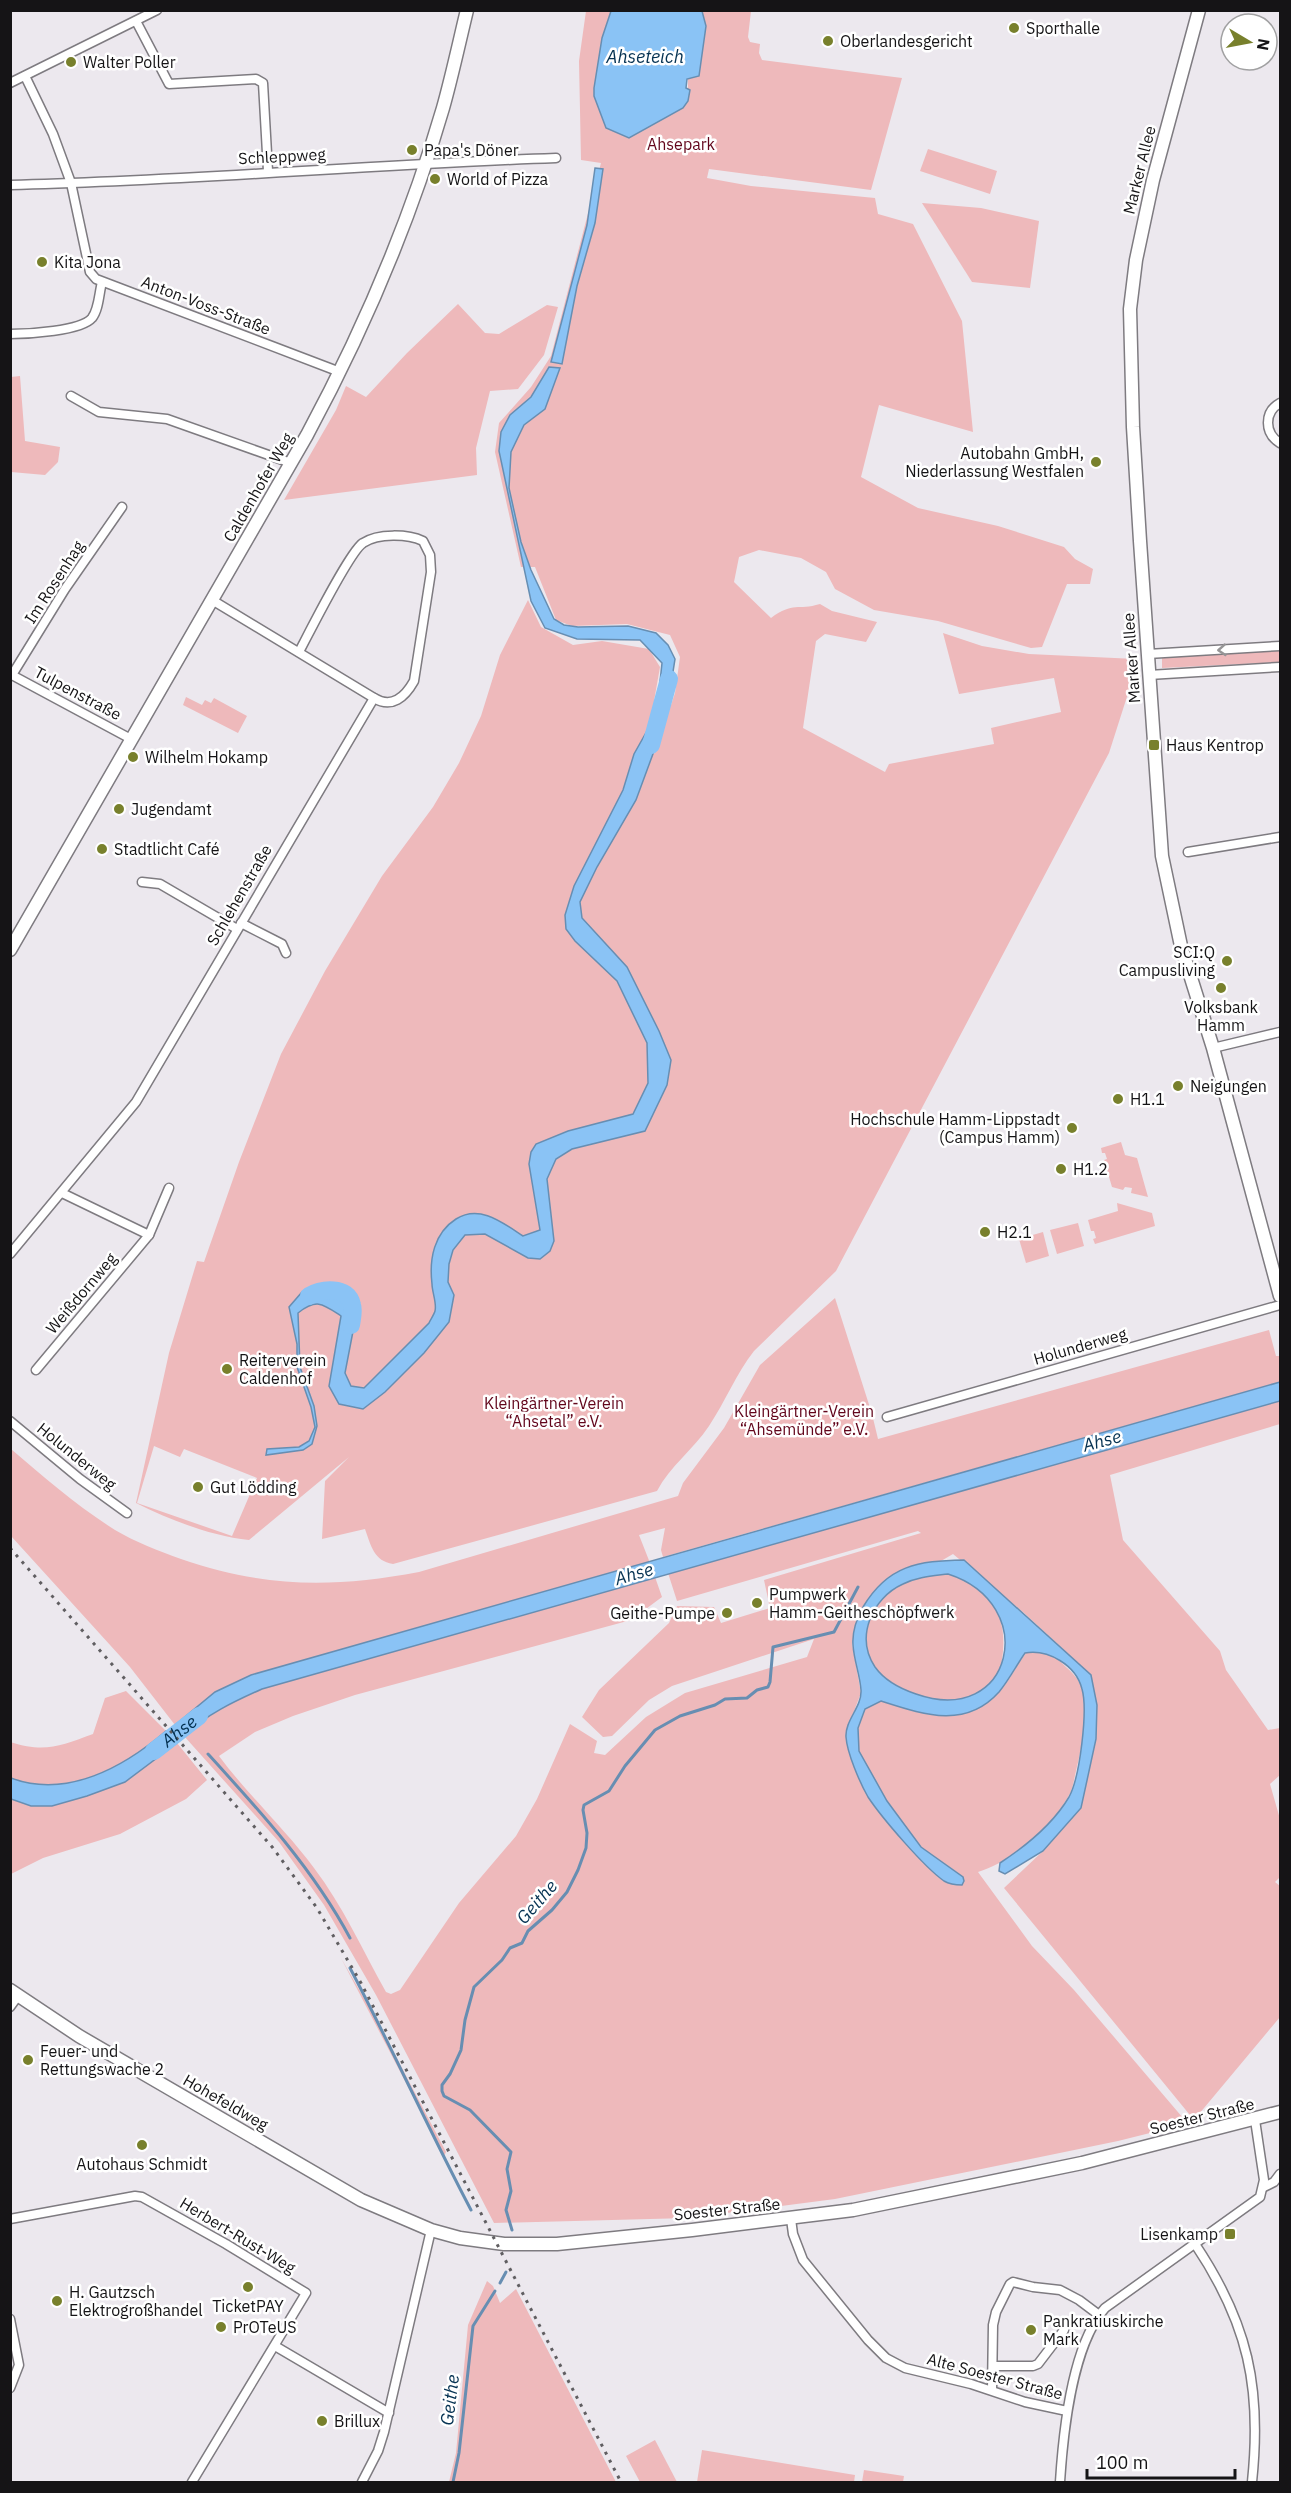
<svg xmlns="http://www.w3.org/2000/svg" width="1291" height="2493" font-family="'IBM Plex Sans',sans-serif">
<rect width="100%" height="100%" fill="#ece8ee"/>
<g fill="#eeb9bb" fill-rule="evenodd">
<path d="M586,11H611L602,38L629,138L683,108L688,102V79L706,26L702,11H751L748,37L750,42L760,44L759,53L762,60L902,78L871,190L709,169L707,178L751,186L875,198L878,214L913,224L962,321L973,432L879,405L861,477L918,508L998,526L1064,547L1075,559L1093,569L1090,584H1067L1042,647L1031,648L938,621L874,610L835,589L826,572L801,558L759,550L739,557L734,582L771,618C794,601 797,611 820,604L832,611L877,622L866,642L825,634L816,641L803,728L885,772L889,764L994,744L991,728L1061,712L1054,678L959,694L943,633L982,646L1029,654L1136,659L1132,681L1109,753L836,1271L754,1351C736,1374 725,1402 709,1426C693,1450 670,1466 657,1491L393,1564C374,1561 371,1546 365,1529L322,1539L325,1481L349,1457L249,1540C211,1536 170,1520 136,1503L169,1353L197,1261L204,1262L239,1162L281,1054L325,971L382,876L433,807L459,763L481,716L500,655L528,600L541,627L573,645L602,641L649,649L660,667L654,701L671,705L675,693L680,657L670,635L627,624L572,626L556,620L535,567H521L495,452L499,423L531,387L551,356L601,163L581,160L579,61ZM154,1446L180,1457L184,1449L257,1478L232,1536L137,1503Z"/>
<path d="M928,149L997,171L990,194L920,171Z"/>
<path d="M922,203L981,208L1039,221L1030,288L972,282Z"/>
<path d="M458,304L485,333L499,334L547,305L558,307L544,355L518,389L490,391L476,448L477,475L284,500L336,410L346,386L366,397L407,353Z"/>
<path d="M20,376L25,441L60,447L58,462L45,475L11,472V377Z"/>
<path d="M1280,650V662L1162,668V657Z"/>
<path d="M186,697L202,705L205,700L211,703L214,698L247,716L238,733L183,705Z"/>
<path d="M1121,1142L1125,1155L1137,1158L1148,1197L1131,1193L1132,1188L1125,1187L1123,1190L1112,1187L1104,1160L1107,1159L1105,1153H1102L1101,1148Z"/>
<path d="M1117,1203L1152,1213L1155,1226L1095,1244L1093,1239L1096,1238L1094,1231H1091L1088,1220L1118,1211Z"/>
<path d="M1078,1223L1084,1246L1057,1254L1050,1230Z"/>
<path d="M1043,1232L1049,1256L1026,1263L1019,1239Z"/>
<path d="M835,1298L872,1414L878,1439L1269,1330L1276,1356H1280V1382L663,1557L661,1550L665,1528L639,1535L650,1563L341,1650L215,1692L175,1725L130,1667L11,1536V1449C44,1477 77,1506 115,1530C135,1542 159,1551 181,1559C265,1588 333,1588 419,1572L678,1496L683,1483L724,1428L760,1365Z"/>
<path d="M1280,1401V1424L1110,1475L1123,1540L1220,1651L1226,1670L1268,1730L1280,1728V1775L1270,1784L1280,1819V1877L1275,1882L1280,1886V2017L1194,2120L1004,1888L1043,1851L1081,1808L1096,1739L1091,1675L1024,1613L953,1554L941,1561L915,1565L858,1615L852,1644L861,1693L851,1719L868,1796L897,1833L945,1882L958,1873L921,1847L887,1801L859,1751L858,1728L865,1709L881,1701C922,1714 965,1730 999,1692C1010,1680 1016,1666 1026,1653C1041,1651 1051,1652 1063,1664C1070,1671 1079,1678 1082,1689C1089,1714 1082,1746 1076,1771C1074,1779 1073,1790 1068,1797C1050,1829 1013,1861 978,1872L1032,1946L1074,1990L1183,2118L1182,2125L1118,2141L835,2199L688,2218L494,2223L376,1995L324,1905L279,1842L184,1736C205,1715 235,1701 262,1689L655,1577L662,1597L631,1620L355,1695L293,1716L255,1732L219,1756C248,1795 285,1829 314,1868C343,1906 363,1951 386,1992L391,1994L400,1990L459,1903L516,1836L537,1799L570,1724L597,1741L594,1753L605,1755L646,1717L685,1693L807,1657L814,1639L672,1686L649,1700L612,1736L603,1737L582,1717L599,1690L669,1623L677,1606L714,1607L721,1623L770,1608L764,1580L921,1533L918,1531L677,1601L668,1573L1031,1467Z"/>
<path d="M948,1574C986,1586 1007,1611 1003,1651C1002,1662 1000,1673 993,1681C966,1714 908,1699 881,1674C851,1647 870,1599 903,1584C917,1577 932,1576 948,1574Z"/>
<path d="M126,1691L166,1731C124,1767 67,1799 11,1778L10,1742C45,1753 60,1746 93,1734L105,1698Z"/>
<path d="M177,1743L207,1780L186,1799L120,1834L43,1858L11,1874V1799L31,1806L125,1782Z"/>
<path d="M341,1958L381,2028L446,2152L444,2156Z"/>
<path d="M487,2281L493,2286L500,2303L516,2289L616,2482H449L456,2453L468,2325Z"/>
<path d="M655,2440L677,2482H640L626,2456Z"/>
<path d="M702,2450L855,2475L854,2482H697Z"/>
<path d="M864,2470L904,2476L903,2482H862Z"/>
</g>
<g fill="#8ac3f5" stroke="#678eb2" stroke-width="1.5" fill-rule="evenodd">
<path d="M611,11H702L706,26L699,76L687,79L686,88L690,90L688,101L683,108L629,138L606,128L594,96V88L602,38Z"/>
<path d="M595,168L603,169L595,223L577,286L562,364L551,362L587,225Z"/>
<path d="M549,367L560,368L545,409L524,425L511,452L509,488L521,542L531,570L554,619L564,625L578,627L628,626L656,633L668,645L675,659L668,703L658,701L662,663L640,640L577,639L545,628L531,601L499,451L501,432L510,415L531,397Z"/>
<path d="M652,722L664,724L636,800L597,867L580,902L582,918L627,967L659,1031L671,1060L667,1085L645,1131L572,1149L556,1159L547,1179L554,1241L550,1251L540,1259L528,1258L485,1234L465,1235L453,1250L449,1264L448,1282L454,1295L449,1322L424,1353L385,1392L363,1409L339,1404L329,1386L341,1316C323,1304 317,1298 298,1313L300,1367L314,1406L317,1426L312,1444L303,1450L266,1455L267,1449L299,1447L309,1441L315,1427L311,1407L297,1367V1344L289,1307L302,1292L328,1288L353,1302L355,1321L345,1373L351,1386L364,1388L429,1323C430,1320 434,1315 435,1311C437,1303 432,1292 432,1284C429,1259 434,1233 456,1219C480,1204 503,1223 523,1236L540,1230L529,1164L531,1152L536,1144L568,1131L633,1114L648,1083L647,1043L617,981L575,941L566,929L565,915L574,886L623,790L634,754Z"/>
<path d="M1280,1382V1401L262,1689C235,1701 205,1715 184,1736L175,1725L215,1692L251,1675Z"/>
<path d="M964,1560L1091,1675L1097,1705L1096,1739L1081,1808L1043,1851L1005,1874L999,1871L1000,1863C1026,1846 1053,1824 1069,1797C1080,1777 1088,1710 1082,1689C1076,1665 1048,1649 1025,1653C1016,1666 1009,1680 999,1692C965,1730 922,1714 881,1701L865,1709L858,1728L859,1751L887,1801L921,1847L963,1877L964,1881L962,1885C956,1885 949,1884 944,1881C924,1867 882,1818 868,1797C860,1783 847,1753 846,1737C845,1720 862,1707 861,1690C860,1675 854,1661 853,1645C852,1632 857,1618 863,1607C888,1565 918,1561 964,1560ZM948,1574C1041,1604 1013,1728 916,1694C901,1689 885,1681 875,1667C855,1637 872,1598 903,1584C917,1577 933,1576 948,1574Z"/>
<path d="M166,1731L177,1743L125,1782L87,1796L52,1806H31L11,1799V1778C67,1799 124,1767 166,1731Z"/>
</g>
<g fill="none" stroke-linecap="round" stroke-linejoin="round">
<g stroke="#678eb2" stroke-width="3">
<path d="M208,1754C260,1811 313,1869 350,1938"/>
<path d="M350,1968C392,2048 429,2130 471,2210"/>
<path d="M512,2230L506,2210L511,2191L507,2169L511,2152L470,2110L444,2096L442,2091V2085L450,2074L461,2050L465,2020L474,1987L502,1960L510,1948L522,1943L528,1931L552,1910L567,1892L578,1870L586,1848L587,1833L583,1810L584,1805L609,1791L625,1766L655,1730L680,1716L715,1705L725,1699L747,1698L757,1690L768,1687L770,1682L773,1647L834,1632L858,1587"/>
<path d="M500,2283L506,2272"/>
<path d="M453,2482L459,2453L473,2326L495,2291"/>
</g>
<g stroke="#8ac3f5" stroke-width="18">
<path d="M651,745L669,679"/>
<path d="M309,1296C321,1289 348,1285 352,1305C354,1311 352,1318 351,1325"/>
<path id="s1" d="M154,1751L199,1716"/>
</g>
<defs>
<g id="street">
<path d="M136,21L169,84L256,79L263,83L268,171"/>
<path d="M25,76L53,134L71,183L90,272L96,279L340,372"/>
<path d="M10,83L157,10"/>
<path d="M10,185C193,181 374,164 556,158"/>
<path d="M10,334C28,334 81,331 92,318C99,309 99,293 102,282"/>
<path d="M71,396L99,412L167,419L291,463"/>
<path d="M1280,403C1264,412 1264,433 1280,443"/>
<path d="M299,652C309,633 350,551 363,543C378,533 408,534 423,541L430,555L431,572L414,681C405,697 392,709 374,698"/>
<path d="M1148,654L1280,646"/>
<path d="M10,674L131,739"/>
<path d="M12,675L65,589L122,507"/>
<path d="M1149,675L1280,667"/>
<path d="M1188,852L1280,837"/>
<path d="M142,882L160,884L237,929"/>
<path d="M241,923L282,944L286,953"/>
<path d="M1213,1048L1280,1032"/>
<path d="M149,1235L169,1188"/>
<path d="M10,1254L136,1102L374,698L212,600"/>
<path d="M36,1370L149,1235L62,1193"/>
<path d="M887,1417L1280,1305"/>
<path d="M10,1421L80,1479L127,1513"/>
<path d="M10,2007L18,1996"/>
<path d="M1264,2187L1274,2182L1280,2174"/>
<path d="M10,2219L135,2196L142,2197L226,2244L306,2293L192,2482"/>
<path d="M791,2219L793,2234L803,2260L868,2340L886,2358L905,2368L971,2384L1025,2402L1067,2411"/>
<path d="M1195,2244C1248,2323 1262,2388 1252,2482"/>
<path d="M10,2319L19,2365L10,2388"/>
<path d="M275,2346L389,2413"/>
<path d="M994,2366H1033L1038,2364L1064,2330"/>
<path d="M992,2390L993,2325L996,2312L1010,2284L1013,2282L1033,2287L1060,2290L1079,2300L1099,2315"/>
<path d="M362,2482L378,2451L384,2432L431,2230"/>
<path d="M1060,2482C1063,2435 1072,2345 1105,2308L1260,2197L1264,2180L1255,2120"/>
</g>
<g id="secondary">
<path d="M1199,10L1153,180L1136,260L1130,309L1133,427L1140,541L1162,856L1181,946L1213,1048L1280,1296"/>
<path d="M10,950L307,435C363,331 410,221 443,108C452,76 459,43 467,10"/>
<path d="M10,1990L79,2036L361,2200L431,2230L460,2238L504,2244H557L692,2230L853,2210L1082,2163L1280,2112"/>
</g>
</defs>
<use href="#street" stroke="#7e7b80" stroke-width="11"/>
<use href="#secondary" stroke="#7e7b80" stroke-width="15"/>
<use href="#street" stroke="#fff" stroke-width="8"/>
<use href="#secondary" stroke="#fff" stroke-width="12"/>
<path stroke="#605e61" stroke-width="3" stroke-dasharray="3 6" stroke-linecap="butt" d="M10,1548L273,1848L317,1908L361,1983L621,2482"/>
</g>
<defs><path id="oneway-chevron" d="M-2-3.5L2.5 0L-2 3.5" fill="none" stroke-width="1.6" stroke-linecap="round" stroke-linejoin="round" transform="scale(1.5)"/></defs>
<use stroke="#969596" href="#oneway-chevron" transform="translate(1222 650) rotate(176)"/>
<g fill="#78802c" stroke="#fff" stroke-width="2">
<circle cx="1014" cy="28" r="6"/>
<circle cx="828" cy="41" r="6"/>
<circle cx="71" cy="62" r="6"/>
<circle cx="412" cy="150" r="6"/>
<circle cx="435" cy="179" r="6"/>
<circle cx="42" cy="262" r="6"/>
<circle cx="1096" cy="462" r="6"/>
<rect x="1148" y="739" width="12" height="12" rx="3"/>
<circle cx="133" cy="757" r="6"/>
<circle cx="119" cy="809" r="6"/>
<circle cx="102" cy="849" r="6"/>
<circle cx="1227" cy="961" r="6"/>
<circle cx="1221" cy="988" r="6"/>
<circle cx="1178" cy="1086" r="6"/>
<circle cx="1118" cy="1099" r="6"/>
<circle cx="1072" cy="1128" r="6"/>
<circle cx="1061" cy="1169" r="6"/>
<circle cx="985" cy="1232" r="6"/>
<circle cx="227" cy="1369" r="6"/>
<circle cx="198" cy="1487" r="6"/>
<circle cx="757" cy="1603" r="6"/>
<circle cx="727" cy="1613" r="6"/>
<circle cx="28" cy="2060" r="6"/>
<circle cx="142" cy="2145" r="6"/>
<rect x="1224" y="2228" width="12" height="12" rx="3"/>
<circle cx="248" cy="2287" r="6"/>
<circle cx="57" cy="2301" r="6"/>
<circle cx="221" cy="2327" r="6"/>
<circle cx="1031" cy="2330" r="6"/>
<circle cx="322" cy="2421" r="6"/>
</g>
<g text-anchor="middle" stroke-width="5" stroke-linejoin="round" paint-order="stroke">
<g font-size="16" fill="#151416" stroke="#fff" text-anchor="start">
<text x="1026" y="34">Sporthalle</text>
<text x="840" y="47">Oberlandesgericht</text>
<text x="83" y="68">Walter Poller</text>
<text x="424" y="156">Papa's Döner</text>
<text x="447" y="185">World of Pizza</text>
<text x="54" y="268">Kita Jona</text>
<text x="1084" y="459" text-anchor="end">Autobahn GmbH,<tspan x="1084" dy="18">Niederlassung Westfalen</tspan></text>
<text x="1166" y="751">Haus Kentrop</text>
<text x="145" y="763">Wilhelm Hokamp</text>
<text x="131" y="815">Jugendamt</text>
<text x="114" y="855">Stadtlicht Café</text>
<text x="1215" y="958" text-anchor="end">SCI:Q<tspan x="1215" dy="18">Campusliving</tspan></text>
<text x="1221" y="1013" text-anchor="middle">Volksbank<tspan x="1221" dy="18">Hamm</tspan></text>
<text x="1190" y="1092">Neigungen</text>
<text x="1130" y="1105">H1.1</text>
<text x="1060" y="1125" text-anchor="end">Hochschule Hamm-Lippstadt<tspan x="1060" dy="18">(Campus Hamm)</tspan></text>
<text x="1073" y="1175">H1.2</text>
<text x="997" y="1238">H2.1</text>
<text x="239" y="1366">Reiterverein<tspan x="239" dy="18">Caldenhof</tspan></text>
<text x="210" y="1493">Gut Lödding</text>
<text x="769" y="1600">Pumpwerk<tspan x="769" dy="18">Hamm-Geitheschöpfwerk</tspan></text>
<text x="715" y="1619" text-anchor="end">Geithe-Pumpe</text>
<text x="40" y="2057">Feuer- und<tspan x="40" dy="18">Rettungswache 2</tspan></text>
<text x="142" y="2170" text-anchor="middle">Autohaus Schmidt</text>
<text x="1218" y="2240" text-anchor="end">Lisenkamp</text>
<text x="69" y="2298">H. Gautzsch<tspan x="69" dy="18">Elektrogroßhandel</tspan></text>
<text x="248" y="2312" text-anchor="middle">TicketPAY</text>
<text x="1043" y="2327">Pankratiuskirche<tspan x="1043" dy="18">Mark</tspan></text>
<text x="233" y="2333">PrOTeUS</text>
<text x="334" y="2427">Brillux</text>
</g>
<g font-size="16" fill="#62051b" stroke="#fff">
<text x="681" y="150">Ahsepark</text>
<text x="554" y="1409">Kleingärtner-Verein<tspan x="554" dy="18">“Ahsetal” e.V.</tspan></text>
<text x="804" y="1417">Kleingärtner-Verein<tspan x="804" dy="18">“Ahsemünde” e.V.</tspan></text>
</g>
<g font-size="16" fill="#151416" stroke="#fff">
<text transform="translate(282 156) rotate(-3)" y="6">Schleppweg</text>
<text transform="translate(1139 170) rotate(-76)" y="6">Marker Allee</text>
<text transform="translate(206 305) rotate(21)" y="6">Anton-Voss-Straße</text>
<text transform="translate(258 487) rotate(-60)" y="6">Caldenhofer Weg</text>
<text transform="translate(54 582) rotate(-57)" y="6">Im Rosenhag</text>
<text transform="translate(1131 658) rotate(-94)" y="6">Marker Allee</text>
<text transform="translate(78 693) rotate(28)" y="6">Tulpenstraße</text>
<text transform="translate(239 895) rotate(-60)" y="6">Schlehenstraße</text>
<text transform="translate(81 1293) rotate(-50)" y="6">Weißdornweg</text>
<text transform="translate(1080 1346) rotate(-16)" y="6">Holunderweg</text>
<text transform="translate(77 1456) rotate(39)" y="6">Holunderweg</text>
<text transform="translate(226 2102) rotate(30)" y="6">Hohefeldweg</text>
<text transform="translate(1202 2116) rotate(-14)" y="6">Soester Straße</text>
<text transform="translate(727 2209) rotate(-6)" y="6">Soester Straße</text>
<text transform="translate(238 2235) rotate(31)" y="6">Herbert-Rust-Weg</text>
<text transform="translate(995 2376) rotate(15)" y="6">Alte Soester Straße</text>
</g>
<g font-size="18" font-style="italic" fill="#053252" stroke="#fff">
<text x="645" y="63">Ahseteich</text>
<text transform="translate(1102 1441) rotate(-15)" y="6">Ahse</text>
<text transform="translate(634 1574) rotate(-16)" y="6">Ahse</text>
<text dy="6" stroke="none"><textPath href="#s1" startOffset="32">Ahse</textPath></text>
<text transform="translate(537 1902) rotate(-49)" y="6">Geithe</text>
<text transform="translate(450 2400) rotate(-83)" y="6">Geithe</text>
</g>
</g>
<rect width="1291" height="2493" fill="none" stroke="#151416" stroke-width="24"/>
<g transform="translate(1249 42) rotate(100)"><circle r="28" fill="#ffffff" stroke="#a1a1a2" stroke-width="1.5"/>
<path d="M0-4.5L10 22L0 15L-10 22Z" fill="#78802c"/>
<text y="-9" font-size="16" font-weight="bold" text-anchor="middle" fill="#151416">N</text>
</g>
<path d="M1087 2469v9h148v-9" fill="none" stroke="#151416" stroke-width="3"/>
<text x="1096" y="2469" font-size="18" fill="#151416" stroke="#ffffff" stroke-width="4.5" paint-order="stroke">100 m</text>
</svg>
